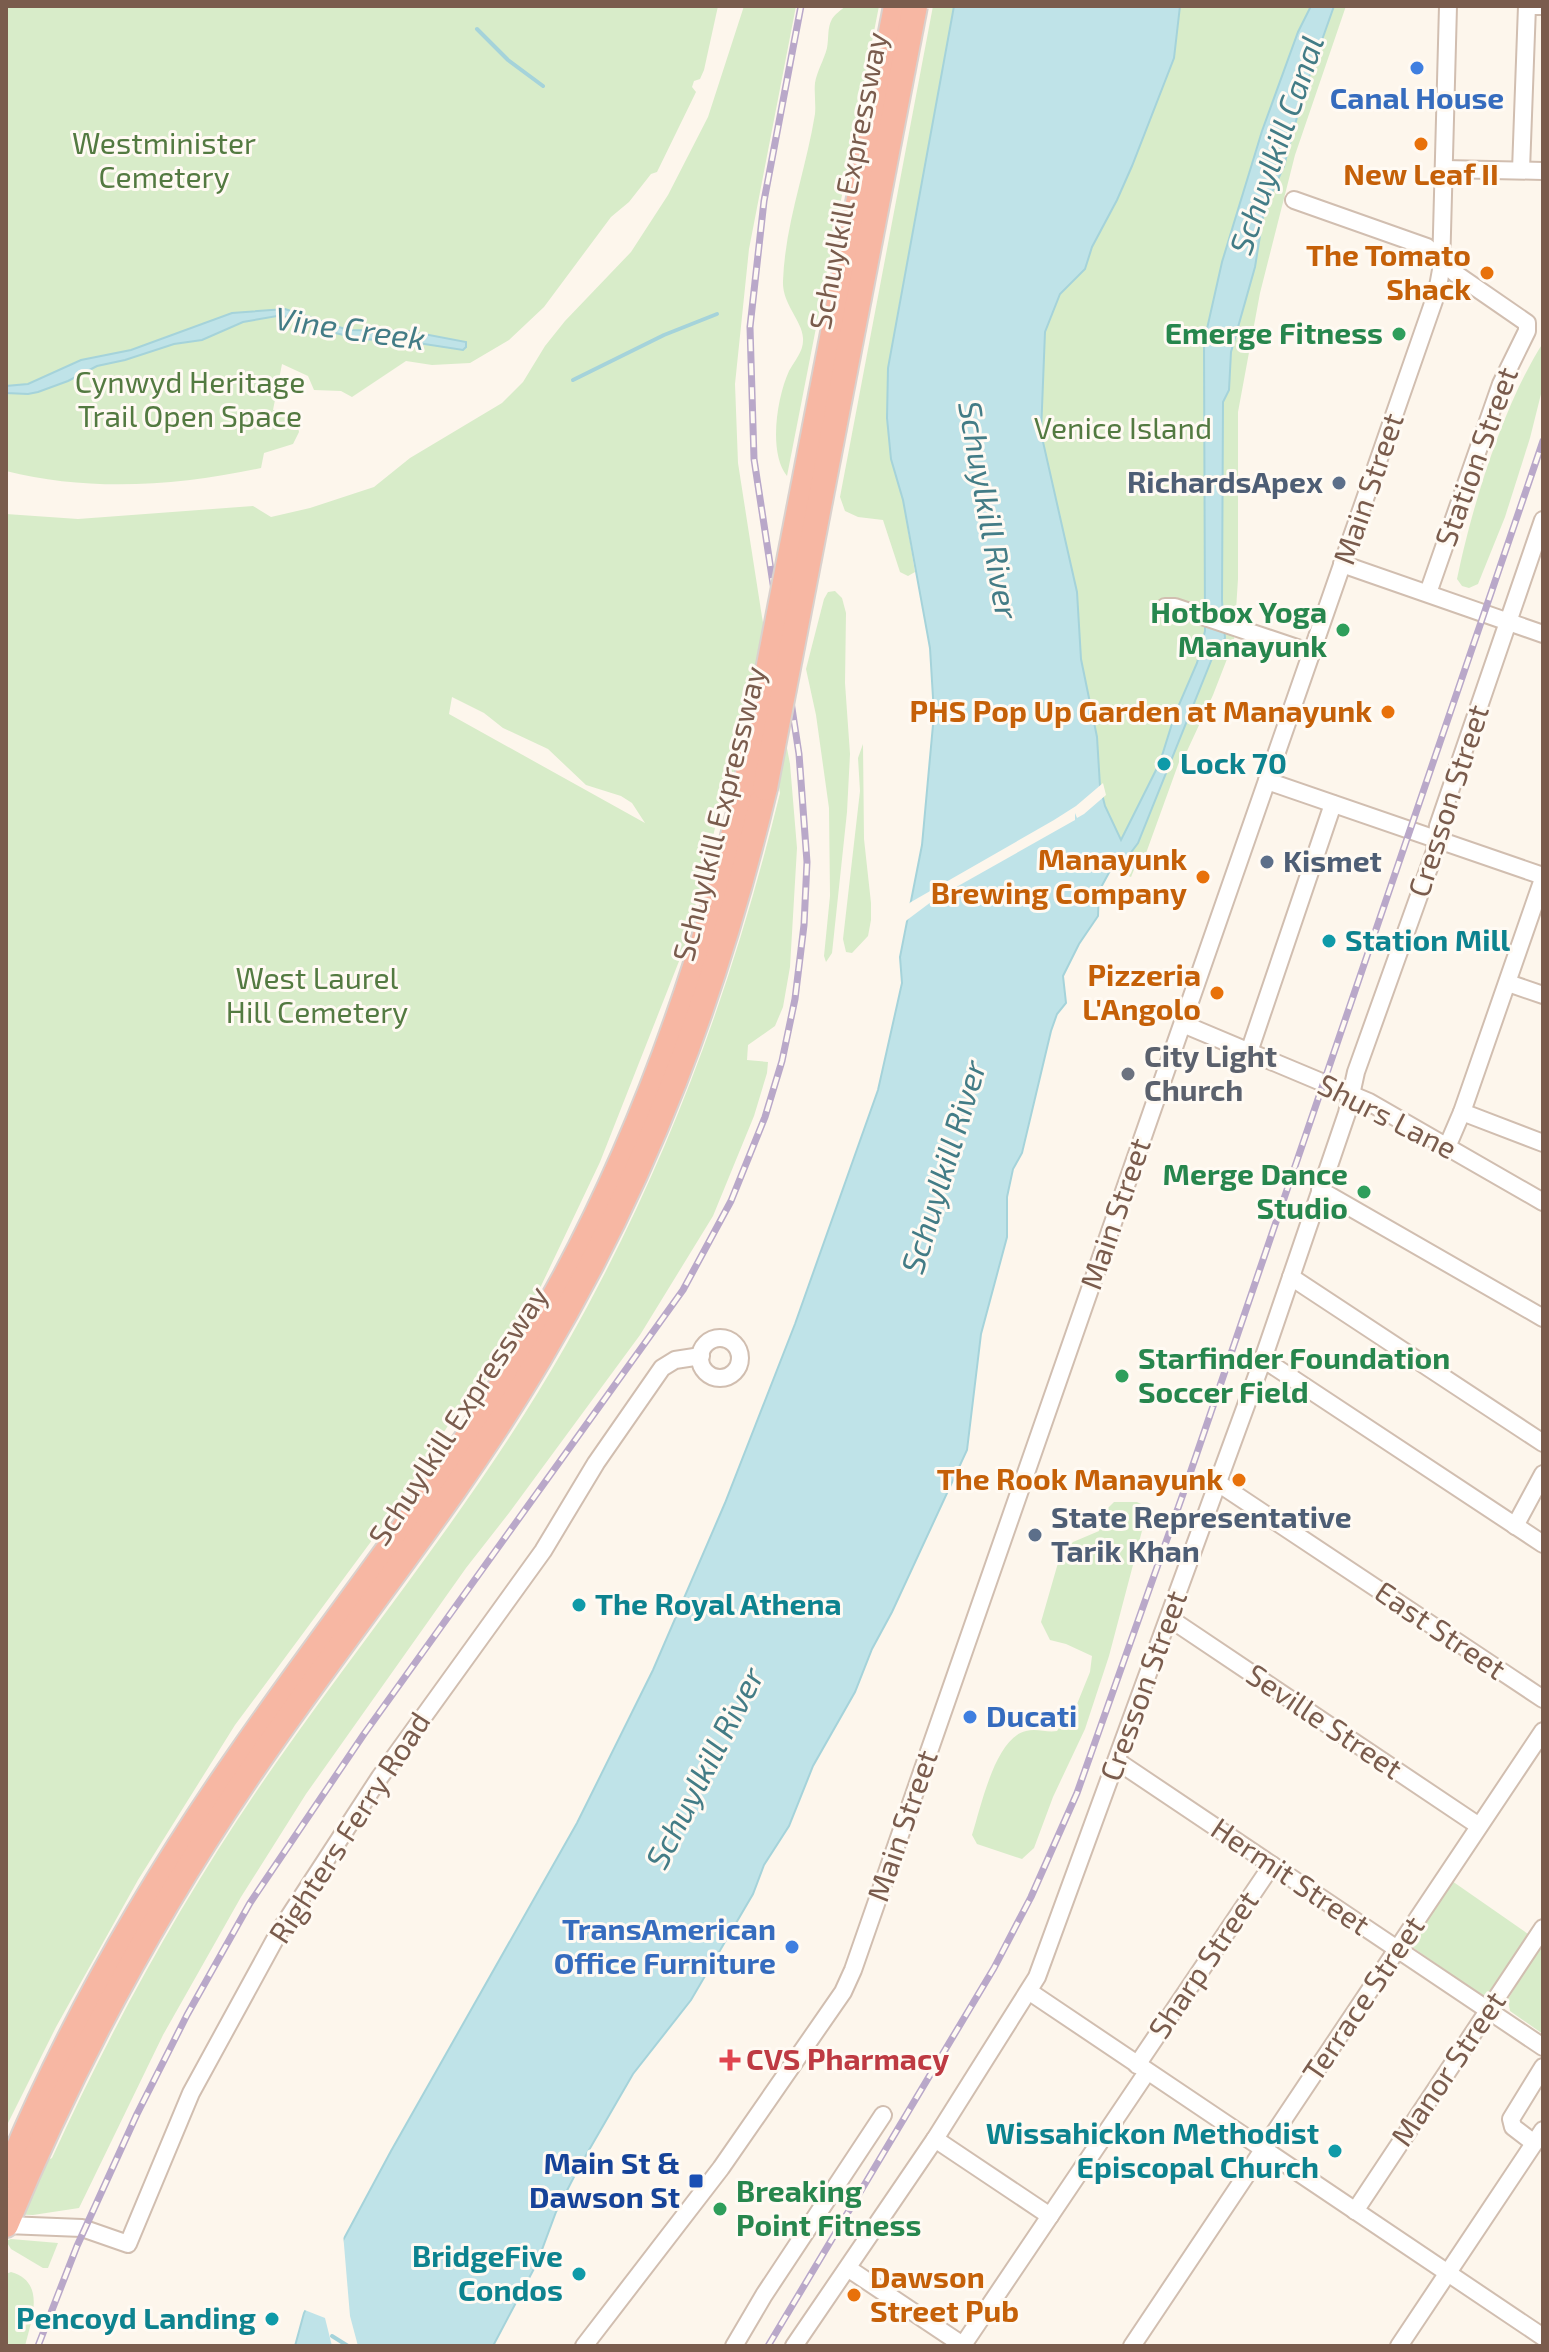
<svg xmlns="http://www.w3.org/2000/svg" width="1549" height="2352" font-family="'Exo 2',sans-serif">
<rect width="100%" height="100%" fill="#fdf6ec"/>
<g fill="#d8ecc9" fill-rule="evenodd">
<path d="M6,6H718L704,70L700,79L694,81L692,87L696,92L657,172L651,174L629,202L611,217L544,307L509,340L470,363L432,365L406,361L352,397L341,391L314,390L308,376L282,364L273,410C288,411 297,417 299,432L293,444L264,453L261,468C178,486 89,492 6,471Z"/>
<path d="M744,6H796L749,249L735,384L738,463L762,617L790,764L797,848L790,967L783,1007L775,1026L748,1045L747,1060L768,1062L767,1073L754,1116L713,1216L640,1335L509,1513L466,1568L306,1794L241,1897L163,2035L79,2208L33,2215L6,2214V2145L48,2160L52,2158C115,2020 189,1887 276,1763C373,1625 482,1493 566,1345C665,1171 733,987 780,793L779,787L728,777L685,946L600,1162L541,1286L484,1382L453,1418L387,1520L235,1725L138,1880L56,2027L6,2127V514L78,519L253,506L271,517L310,508L374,487L410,458L502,403L523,382L545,346L565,321L631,252L668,195L708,117ZM452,697L484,713L503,728L548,749L586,785L621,796L632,803L645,823L449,714Z"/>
<path d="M846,6H879L787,476C768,453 777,397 789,371C795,360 804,351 803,338C802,320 782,304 783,281C785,224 806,170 815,114C816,104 814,93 815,83C817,71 824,60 827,48C829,38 827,28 832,19C835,14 841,10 846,6Z"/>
<path d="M933,6H954L898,311L891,459L903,500L915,572L908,576L900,572L883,520L858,517L845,511L840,497Z"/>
<path d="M1180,6H1346L1295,155L1260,293L1238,412V579L1234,641L1213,695L1187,751H1183L1145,856L1137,862L1131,877L1117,871L1123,847L1105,806L1100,786L1097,737L1081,659L1077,592L1041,433L1045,332L1060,294L1085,269L1092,247L1117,200L1132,166L1174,58Z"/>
<path d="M1543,343V386L1530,438L1505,517L1478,584L1469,588L1462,586L1457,579C1472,506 1503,405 1543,343Z"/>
<path d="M835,591L842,598L846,613L845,683L850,754L847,812L832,953L826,962L824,956L830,896L829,808L816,715L806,669L824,599L828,592Z"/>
<path d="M863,744L864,839L871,903V920L868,936L852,953L846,952L843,939L860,791L858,758Z"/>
<path d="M1114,1502H1137L1141,1504L1145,1516L1143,1527L1109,1656L1085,1729L1053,1797L1034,1848L1022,1859L977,1844L972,1835C981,1807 995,1738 1026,1731C1037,1728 1047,1733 1057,1731L1069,1713L1075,1709L1090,1672L1092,1656L1066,1644L1050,1640L1041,1622L1060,1556L1073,1542L1099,1531L1106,1510Z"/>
<path d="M1452,1881L1531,1936L1489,1997H1484L1412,1947L1413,1939Z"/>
<path d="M1543,1942V2034L1510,2011L1508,1999Z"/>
<path d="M11,2239L58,2243L48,2268H43L11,2249L6,2241Z"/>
<path d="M11,2272C47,2282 31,2321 25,2346H6V2274Z"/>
</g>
<g fill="#bfe3e8" stroke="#a5d3da" stroke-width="2">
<path d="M954,6H1180L1174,58L1132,166L1117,200L1092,247L1085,269L1060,294L1045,332L1041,433L1077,592L1081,659L1097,737L1100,786L1105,806L1121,840L1160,762L1175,714L1197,663L1205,631L1204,342L1222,262L1262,131L1298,32L1311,6H1334L1304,91L1284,166L1264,211L1255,267L1231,352L1229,390L1223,402L1222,601L1225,638L1215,651L1138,843L1117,871L1111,869L1099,891L1098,916L1079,944L1063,976L1066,1003L1057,1014L1051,1031L1022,1153L1013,1169L1007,1197V1237L981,1334L967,1450L892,1612L872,1649L855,1692L813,1766L789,1826L764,1865L753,1894L691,2000L633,2074L578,2169L556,2212L537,2263L493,2346H295L304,2313L391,2151L577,1823L653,1670L725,1503L795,1324L878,1090L902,983L900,957L922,845L934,714L930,648L903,500L891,459L887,418L888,368Z"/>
<path d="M285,309L348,330L408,331L466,342V347L463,350L405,341L360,339L327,331L301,318L277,316L243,322L202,340L174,344L125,360L97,366L68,381L38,392L28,394L6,393V386L28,384L81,360L131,350L232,313Z"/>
</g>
<g fill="#fdf6ec">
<path d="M1103,783L1106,795L1084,814L1077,818L1075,813V820L935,899L903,923L907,905L911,902L1054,820L1076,806Z"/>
<path d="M343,2233L350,2316L358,2346H332L325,2318L302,2309Z"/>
</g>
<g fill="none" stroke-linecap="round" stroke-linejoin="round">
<g stroke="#a5d3da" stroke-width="4">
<path d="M477,29L508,60L543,86"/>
<path d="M573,380L664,335L717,314"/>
<path d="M332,2336L348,2346"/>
</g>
<defs>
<g id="minor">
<path d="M1531,6H1543"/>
<path d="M1444,169L1543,171"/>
<path d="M1521,170L1527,6"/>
<path d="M1294,200L1427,247L1456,274L1527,323V331L1501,384L1428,593"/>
<path d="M1342,564L1543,634"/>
<path d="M1165,607H1175L1312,653"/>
<path d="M1267,781L1543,876"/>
<path d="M1508,983L1543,995"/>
<path d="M1183,1024L1369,1102L1543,1202"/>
<path d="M1249,1052L1333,804"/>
<path d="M1462,1112L1543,1143"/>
<path d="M1447,1147L1462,1112L1543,879"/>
<path d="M1320,1190L1543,1318"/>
<path d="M1291,1277L1543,1443"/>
<circle cx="720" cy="1358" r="20"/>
<path d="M1263,1359L1543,1544"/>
<path d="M1218,1483L1543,1699"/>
<path d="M1515,1526L1543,1474"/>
<path d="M1169,1618L1479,1826"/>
<path d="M1117,1761L1543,2047"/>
<path d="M1030,1992L1543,2337"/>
<path d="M1137,2065L1272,1865"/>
<path d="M935,2139L1050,2216"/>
<path d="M1534,2143L1513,2127L1511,2119L1543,2067"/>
<path d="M1355,2211L1543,1928"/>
<path d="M6,2225L82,2228L128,2244L191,2093L279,1932L380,1777L543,1551L596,1463L662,1368L675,1360L701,1356"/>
<path d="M849,2269L964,2346"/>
<path d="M963,2345L1147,2072"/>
<path d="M584,2346L721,2168L843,1992L853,1970L1437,292L1441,270L1448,6"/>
<path d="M734,2346L764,2295L883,2115"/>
<path d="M794,2346L935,2139L1037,1977L1263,1359L1347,1113L1356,1072L1435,851L1438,826L1543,520"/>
<path d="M1132,2346L1543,1731"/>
<path d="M1399,2346L1543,2130"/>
</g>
<g id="highway">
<path d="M6,2177C68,2027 150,1884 242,1752C331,1623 430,1500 513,1367C625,1187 697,989 746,784"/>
<path d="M6,2225C72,2065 154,1913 252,1770C346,1632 454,1503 539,1359C647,1177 716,993 765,788"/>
</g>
</defs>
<use href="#minor" stroke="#d1beb0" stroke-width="20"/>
<use href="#highway" stroke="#dad1cd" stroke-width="28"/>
<use href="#minor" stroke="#fff" stroke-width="16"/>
<use href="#highway" stroke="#f7b7a3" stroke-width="24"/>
<defs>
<g id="rail">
<path d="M38,2346L77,2246L137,2114L187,2015L250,1903L364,1734L683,1290L731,1201L765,1117L782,1061L795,999L804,925L807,862L799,754L754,459L750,327L764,201L801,6"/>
<path d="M768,2346L994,1968L1031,1897L1077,1793L1183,1494L1543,441"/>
</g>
</defs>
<use href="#rail" stroke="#b9a8c9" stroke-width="7"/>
<use href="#rail" stroke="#fffaf3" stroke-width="4" stroke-dasharray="12" stroke-linecap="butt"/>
<defs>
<g id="highway-bridge">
<path d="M746,784L896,6"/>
<path d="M765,788L915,6"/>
</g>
</defs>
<use href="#highway-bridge" stroke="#dad1cd" stroke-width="28" stroke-linecap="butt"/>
<use href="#highway-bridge" stroke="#f7b7a3" stroke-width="24"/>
</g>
<g fill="#3f7fe0" stroke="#fffaf3" stroke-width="3">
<circle cx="1417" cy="68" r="8"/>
<circle cx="970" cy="1717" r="8"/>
<circle cx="792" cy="1947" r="8"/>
</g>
<g fill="#e8710a" stroke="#fffaf3" stroke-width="3">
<circle cx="1421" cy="144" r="8"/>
<circle cx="1487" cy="273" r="8"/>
<circle cx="1388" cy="712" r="8"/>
<circle cx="1203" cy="877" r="8"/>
<circle cx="1217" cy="993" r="8"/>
<circle cx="1239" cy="1480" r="8"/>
<circle cx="854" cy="2295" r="8"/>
</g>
<g fill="#2e9e5b" stroke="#fffaf3" stroke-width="3">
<circle cx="1399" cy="334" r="8"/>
<circle cx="1343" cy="630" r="8"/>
<circle cx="1364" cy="1192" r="8"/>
<circle cx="1122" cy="1376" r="8"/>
<circle cx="720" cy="2209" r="8"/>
</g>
<g fill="#5c6f8a" stroke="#fffaf3" stroke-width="3">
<circle cx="1339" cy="483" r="8"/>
<circle cx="1267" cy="862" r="8"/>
<circle cx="1035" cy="1535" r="8"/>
</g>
<g fill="#0f9aa8" stroke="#fffaf3" stroke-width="3">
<circle cx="1164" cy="764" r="8"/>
<circle cx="1329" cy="941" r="8"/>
<circle cx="579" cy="1605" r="8"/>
<circle cx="1335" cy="2151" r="8"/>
<circle cx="579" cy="2274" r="8"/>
<circle cx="272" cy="2319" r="8"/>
</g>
<circle fill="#6b7280" stroke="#fffaf3" stroke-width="3" cx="1128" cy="1074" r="8"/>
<path fill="#e0444e" stroke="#fffaf3" stroke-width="3" d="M726 2048h8v8h8v8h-8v8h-8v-8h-8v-8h8z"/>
<rect fill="#1a4fb4" stroke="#fffaf3" stroke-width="3" x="688" y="2173" width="16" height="16" rx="4"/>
<g text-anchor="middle" stroke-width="6" stroke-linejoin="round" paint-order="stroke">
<g font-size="30" font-weight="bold" fill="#366cbe" stroke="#fffaf3">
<text x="1417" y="109">Canal House</text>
<text x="986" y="1727" text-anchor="start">Ducati</text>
<text x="776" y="1940" text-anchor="end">TransAmerican<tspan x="776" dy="34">Office Furniture</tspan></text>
</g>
<g font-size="30" fill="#537a41" stroke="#fffaf3">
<text x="164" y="154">Westminister<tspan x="164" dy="34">Cemetery</tspan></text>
<text x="190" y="393">Cynwyd Heritage<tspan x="190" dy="34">Trail Open Space</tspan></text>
<text x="1123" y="439">Venice Island</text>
<text x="317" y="989">West Laurel<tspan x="317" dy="34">Hill Cemetery</tspan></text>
</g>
<g font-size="30" font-weight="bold" fill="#c56008" stroke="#fffaf3" text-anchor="end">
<text x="1421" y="185" text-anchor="middle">New Leaf II</text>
<text x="1471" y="266">The Tomato<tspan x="1471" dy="34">Shack</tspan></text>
<text x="1372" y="722">PHS Pop Up Garden at Manayunk</text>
<text x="1187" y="870">Manayunk<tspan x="1187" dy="34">Brewing Company</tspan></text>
<text x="1201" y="986">Pizzeria<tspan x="1201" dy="34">L'Angolo</tspan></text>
<text x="1223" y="1490">The Rook Manayunk</text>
<text x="870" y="2288" text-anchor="start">Dawson<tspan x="870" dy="34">Street Pub</tspan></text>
</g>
<g font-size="30" fill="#7a5c4d" stroke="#fffaf3">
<text transform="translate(849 181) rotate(-79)" y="10">Schuylkill Expressway</text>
<text transform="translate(1477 457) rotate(-70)" y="10">Station Street</text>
<text transform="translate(1369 489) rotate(-71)" y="10">Main Street</text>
<text transform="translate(1449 801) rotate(-72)" y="10">Cresson Street</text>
<text transform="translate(720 814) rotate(-76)" y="10">Schuylkill Expressway</text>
<text transform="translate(1387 1117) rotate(27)" y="10">Shurs Lane</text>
<text transform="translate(1116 1214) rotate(-71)" y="10">Main Street</text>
<text transform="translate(459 1416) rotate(-57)" y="10">Schuylkill Expressway</text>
<text transform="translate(1440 1631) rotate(34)" y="10">East Street</text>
<text transform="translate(1144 1686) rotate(-70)" y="10">Cresson Street</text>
<text transform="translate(1324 1722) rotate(34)" y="10">Seville Street</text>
<text transform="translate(903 1826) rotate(-71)" y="10">Main Street</text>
<text transform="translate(350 1828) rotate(-57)" y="10">Righters Ferry Road</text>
<text transform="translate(1290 1877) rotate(34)" y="10">Hermit Street</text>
<text transform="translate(1204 1965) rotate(-56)" y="10">Sharp Street</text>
<text transform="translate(1364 1999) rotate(-56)" y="10">Terrace Street</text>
<text transform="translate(1449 2069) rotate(-56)" y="10">Manor Street</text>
</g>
<g font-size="30" font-weight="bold" fill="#27864d" stroke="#fffaf3" text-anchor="end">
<text x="1383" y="344">Emerge Fitness</text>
<text x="1327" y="623">Hotbox Yoga<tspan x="1327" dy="34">Manayunk</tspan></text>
<text x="1348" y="1185">Merge Dance<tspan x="1348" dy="34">Studio</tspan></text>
<text x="1138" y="1369" text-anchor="start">Starfinder Foundation<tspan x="1138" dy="34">Soccer Field</tspan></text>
<text x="736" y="2202" text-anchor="start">Breaking<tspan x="736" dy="34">Point Fitness</tspan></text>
</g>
<g font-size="30" font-weight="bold" fill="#4e5e75" stroke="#fffaf3" text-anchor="start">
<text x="1323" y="493" text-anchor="end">RichardsApex</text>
<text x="1283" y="872">Kismet</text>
<text x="1051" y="1528">State Representative<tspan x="1051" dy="34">Tarik Khan</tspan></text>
</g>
<g font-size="30" font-weight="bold" fill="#0d838f" stroke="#fffaf3" text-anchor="start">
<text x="1180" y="774">Lock 70</text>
<text x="1345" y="951">Station Mill</text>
<text x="595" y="1615">The Royal Athena</text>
<text x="1319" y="2144" text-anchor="end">Wissahickon Methodist<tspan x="1319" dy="34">Episcopal Church</tspan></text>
<text x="563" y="2267" text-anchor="end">BridgeFive<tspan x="563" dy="34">Condos</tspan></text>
<text x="256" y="2329" text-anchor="end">Pencoyd Landing</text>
</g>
<g font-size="30" font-weight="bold" fill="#5b616d" stroke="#fffaf3" text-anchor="start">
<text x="1144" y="1067">City Light<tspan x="1144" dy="34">Church</tspan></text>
</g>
<g font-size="30" font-weight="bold" fill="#be3a42" stroke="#fffaf3" text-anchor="start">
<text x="746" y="2070">CVS Pharmacy</text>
</g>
<g font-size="30" font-weight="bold" fill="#164399" stroke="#fffaf3" text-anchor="end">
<text x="680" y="2174">Main St &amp;<tspan x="680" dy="34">Dawson St</tspan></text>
</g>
<g font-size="32" font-style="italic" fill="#437c86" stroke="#fffaf3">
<text transform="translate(1277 145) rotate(-71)" y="11">Schuylkill Canal</text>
<text transform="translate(350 329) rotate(8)" y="11">Vine Creek</text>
<text transform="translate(988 510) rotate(80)" y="11">Schuylkill River</text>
<text transform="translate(944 1167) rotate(-73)" y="11">Schuylkill River</text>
<text transform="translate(705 1768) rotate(-63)" y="11">Schuylkill River</text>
</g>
</g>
<rect width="1549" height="2352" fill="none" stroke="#7a5c4d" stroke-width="16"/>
</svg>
